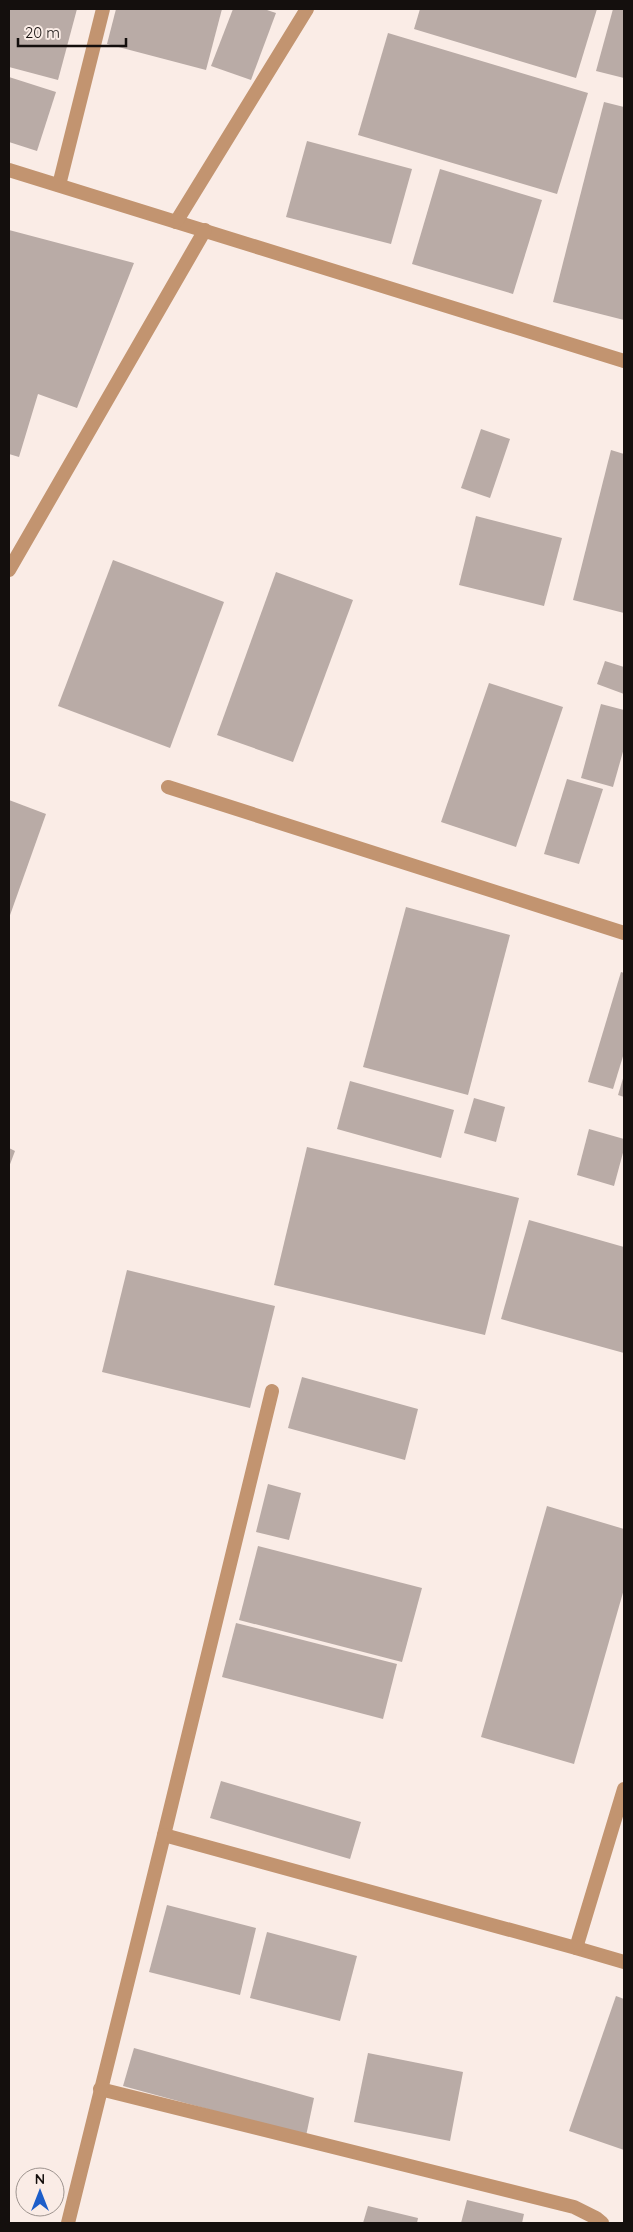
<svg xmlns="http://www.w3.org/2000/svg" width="633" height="2232" font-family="Quicksand,sans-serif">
<rect width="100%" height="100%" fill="#faece6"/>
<g fill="#b9aba6">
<path d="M9,9H77L58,80L9,67Z"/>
<path d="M116,9H222L206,70L107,44Z"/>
<path d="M233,9H264L276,13L251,80L211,66Z"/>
<path d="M420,9H597L576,78L414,29Z"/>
<path d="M613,9H624V78L596,71Z"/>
<path d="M388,33L588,93L557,194L358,135Z"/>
<path d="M9,77L56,92L37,151L9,142Z"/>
<path d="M604,102L624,107V320L553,302Z"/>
<path d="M307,141L412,169L391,244L286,217Z"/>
<path d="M440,169L542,200L513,294L412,264Z"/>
<path d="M9,230L134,263L77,408L38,394L19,457L9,454Z"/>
<path d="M481,429L510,439L490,498L461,488Z"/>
<path d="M611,450L624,454V613L573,600Z"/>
<path d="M476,516L562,538L544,606L459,585Z"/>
<path d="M113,560L224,602L170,748L58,706Z"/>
<path d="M276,572L353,600L293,762L217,735Z"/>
<path d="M605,661L624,667V694L597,684Z"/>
<path d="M489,683L563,707L516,847L441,822Z"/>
<path d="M601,704L624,710V748L613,787L581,778Z"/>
<path d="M567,779L603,789L579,864L544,854Z"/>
<path d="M9,800L46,814L9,918Z"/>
<path d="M406,907L510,935L468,1095L363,1067Z"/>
<path d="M621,972L624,973V1053L613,1089L588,1082Z"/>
<path d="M624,1075V1097L618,1095Z"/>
<path d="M350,1081L454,1110L441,1158L337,1129Z"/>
<path d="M474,1098L505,1107L496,1142L464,1133Z"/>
<path d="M589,1129L624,1139V1149L614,1186L577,1175Z"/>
<path d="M307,1147L519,1198L485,1335L274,1285Z"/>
<path d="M9,1148L15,1151L9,1167Z"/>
<path d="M529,1220L624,1247V1353L501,1319Z"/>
<path d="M127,1270L275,1306L250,1408L102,1372Z"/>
<path d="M302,1377L418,1409L405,1460L288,1428Z"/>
<path d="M268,1484L301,1493L289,1540L256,1532Z"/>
<path d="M547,1506L624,1529V1589L574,1764L481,1737Z"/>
<path d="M258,1546L422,1588L402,1662L239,1620Z"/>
<path d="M236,1623L397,1664L383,1719L222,1677Z"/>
<path d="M221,1781L361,1822L350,1859L210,1818Z"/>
<path d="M167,1905L256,1928L240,1995L149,1972Z"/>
<path d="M267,1932L357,1956L340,2021L250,1998Z"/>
<path d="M616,1996L624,1999V2150L569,2131Z"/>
<path d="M134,2048L314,2098L306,2136L123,2086Z"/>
<path d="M368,2053L463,2072L450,2141L354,2122Z"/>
<path d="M467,2200L524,2214L522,2223H461Z"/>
<path d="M368,2206L418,2218L417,2223H363Z"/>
</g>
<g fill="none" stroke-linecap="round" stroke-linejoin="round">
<path stroke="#c29470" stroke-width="14" d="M59,185L103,9"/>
<g stroke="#c29470" stroke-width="14">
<path d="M9,170L624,361"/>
<path d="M176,222L307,9"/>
<path d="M9,570L205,230"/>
<path d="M168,787L624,933"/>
<path d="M164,1835L272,1391"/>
<path d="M576,1948L624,1962"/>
<path d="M100,2089L574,2207L596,2218L602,2223"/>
<path d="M68,2223L164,1835L576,1948L624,1789"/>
</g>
</g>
<rect width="633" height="2232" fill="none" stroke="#140f0d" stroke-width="20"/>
<g transform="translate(40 2192)"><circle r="24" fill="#faece6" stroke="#9e948f"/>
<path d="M0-4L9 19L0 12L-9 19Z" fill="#1d5ec9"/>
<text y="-8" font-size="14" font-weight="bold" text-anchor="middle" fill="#140f0d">N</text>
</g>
<path d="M18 38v8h108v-8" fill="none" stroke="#140f0d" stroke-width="2.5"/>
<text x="25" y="38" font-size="15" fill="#140f0d" stroke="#faece6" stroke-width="4" paint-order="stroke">20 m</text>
</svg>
